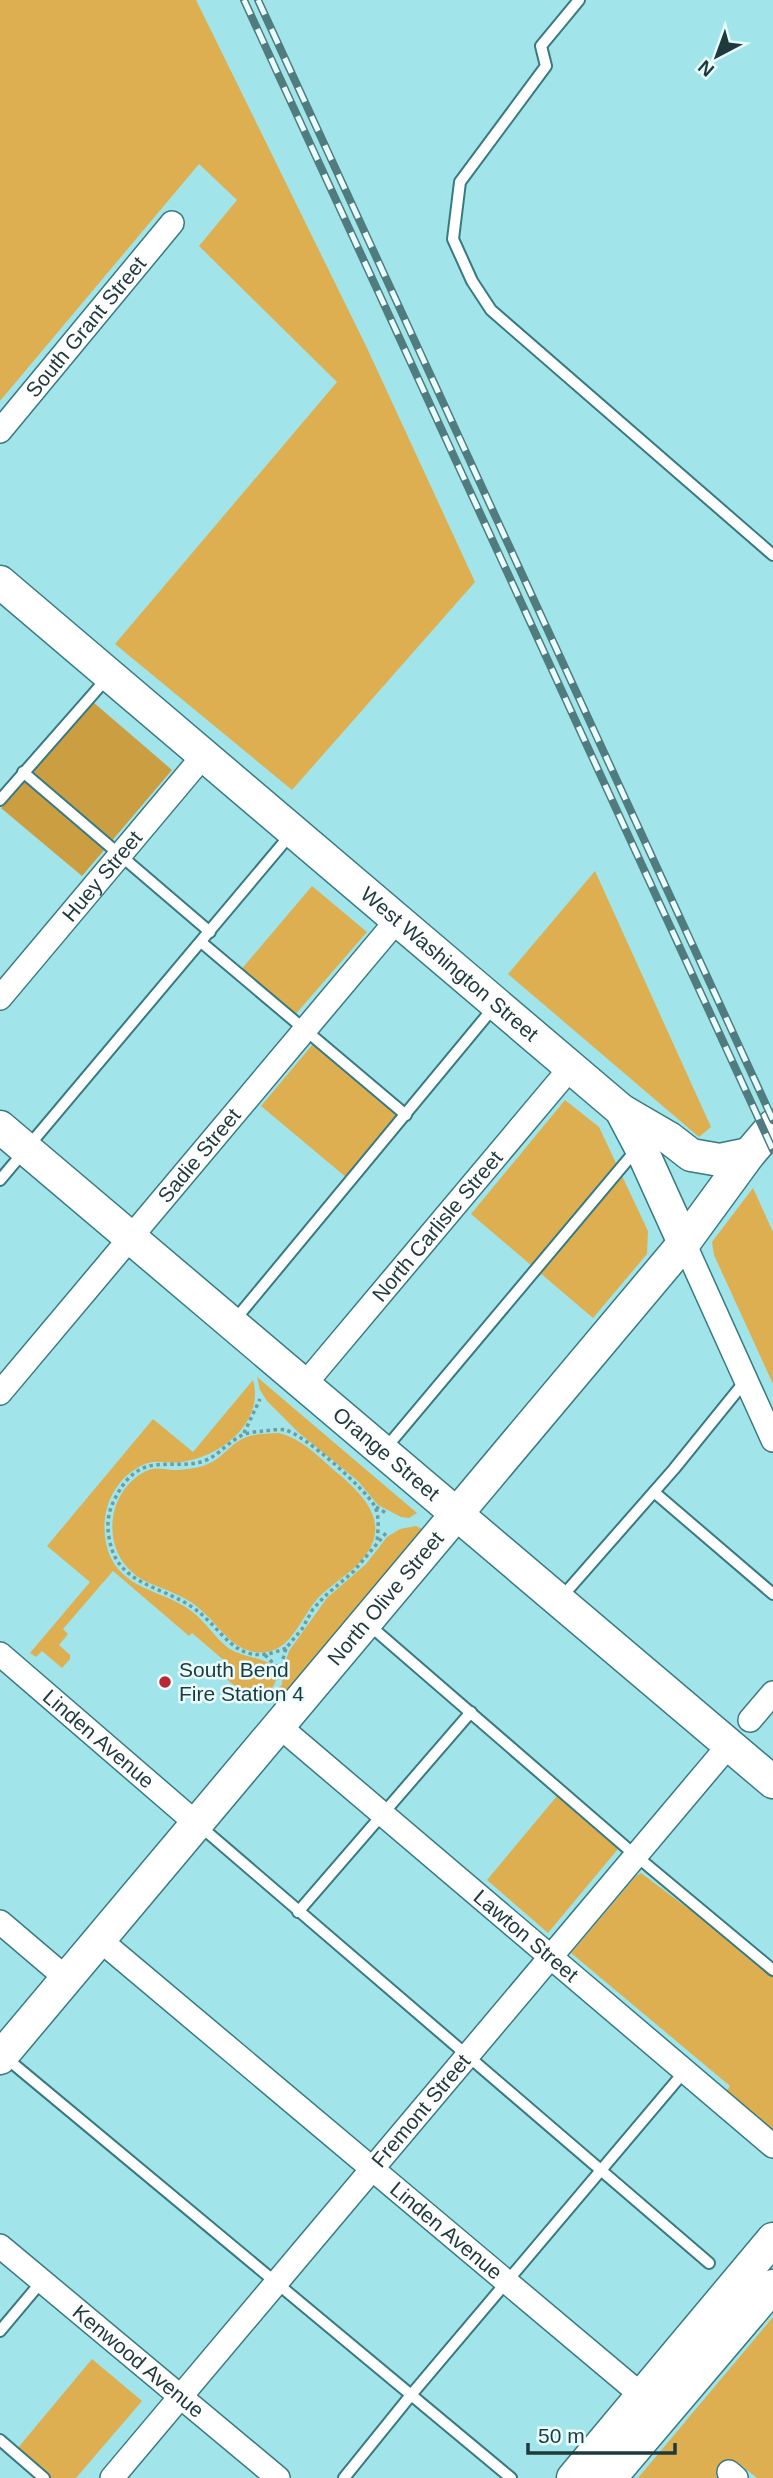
<svg xmlns="http://www.w3.org/2000/svg" width="773" height="2478" font-family="Arial,sans-serif">
<rect width="100%" height="100%" fill="#a1e5ea"/>
<g fill="#ddaf51">
<path d="M0,0H196L367,348L475,582L292,790L115,644L337,382L199,246L237,200L199,164L0,401Z"/>
<path d="M595,871L711,1127L699,1137L508,974Z"/>
<path d="M312,886L367,932L294,1016L240,971Z"/>
<path d="M313,1044L399,1116L347,1178L261,1106Z"/>
<path d="M565,1100L599,1127L648,1231L647,1254L593,1318L471,1214Z"/>
<path d="M753,1188L773,1232V1384L714,1255L712,1242Z"/>
<path d="M257,1377L417,1513L409,1518L401,1517L378,1505L358,1481L298,1432L267,1401L260,1390Z"/>
<path d="M253,1380C265,1423 220,1457 182,1462C169,1464 158,1459 145,1464C109,1479 95,1523 111,1558C128,1592 168,1591 194,1613C206,1623 215,1637 227,1647C247,1663 300,1655 266,1696C249,1696 228,1685 221,1671L227,1663L192,1633L189,1636L113,1571L63,1629L68,1634L59,1645L70,1655V1659L62,1668L42,1651L36,1657L30,1653L90,1582L47,1546L153,1419L193,1452Z"/>
<path d="M279,1433C302,1439 318,1456 335,1471C365,1496 394,1525 360,1562C348,1575 332,1584 319,1597C299,1618 290,1661 250,1651C230,1646 217,1624 202,1611C193,1602 182,1597 171,1592C158,1586 143,1582 133,1573C100,1545 108,1490 146,1471C155,1467 163,1469 172,1470C183,1470 199,1468 208,1464C222,1458 230,1445 242,1439C253,1433 267,1434 279,1433Z"/>
<path d="M416,1526L422,1529L288,1689L275,1694L282,1684L283,1670L289,1651L327,1598L366,1564L387,1537L400,1529Z"/>
<path d="M557,1796L618,1849L548,1933L487,1880Z"/>
<path d="M641,1873L721,1933L773,1977V2134L725,2093L730,2086L571,1953L636,1876Z"/>
<path d="M773,2317V2478H757L738,2463L716,2475L717,2478H638Z"/>
<path d="M92,2359L142,2401L76,2478H51L17,2449Z"/>
</g>
<path fill="#cb9e42" d="M93,702L172,770L82,876L1,808Z"/>
<g fill="none" stroke-linecap="round" stroke-linejoin="round">
<defs>
<g id="lane">
<path d="M579,0L541,46L546,66L460,182L453,239L472,281L491,310L773,555"/>
<path d="M23,772L210,932"/>
<path d="M0,800L108,677"/>
<path d="M201,942L406,1115"/>
<path d="M0,1180L291,834"/>
<path d="M234,1321L494,1007"/>
<path d="M385,1449L636,1150"/>
<path d="M654,1492L773,1594"/>
<path d="M560,1599L674,1469L746,1380"/>
<path d="M368,1624L635,1855L773,1970"/>
<path d="M200,1826L709,2263"/>
<path d="M298,1912L471,1712"/>
<path d="M5,2057L511,2478"/>
<path d="M0,2331L42,2281"/>
<path d="M0,2440L44,2478"/>
<path d="M344,2478L411,2395L684,2072"/>
</g>
<g id="street">
<path id="s1" d="M0,431L172,223"/>
<path id="s2" d="M0,998L204,755"/>
<path d="M684,1243L773,1440"/>
<path id="s3" d="M305,1384L572,1066"/>
<path id="s4" d="M0,1393L398,919"/>
<path id="s5" d="M0,1654L197,1824"/>
<path d="M750,1720L773,1693"/>
<path id="s6" d="M279,1726L773,2146"/>
<path d="M0,1922L67,1979"/>
<path id="s7" d="M100,1940L652,2404"/>
<path id="s8" d="M0,2246L278,2478"/>
<path d="M729,2472L736,2478"/>
<path id="s9" d="M112,2478L729,1745"/>
</g>
<g id="secondary">
<path id="s10" d="M0,582L621,1110L640,1146L684,1243"/>
<path d="M621,1110L669,1138L691,1155L720,1160L749,1154"/>
<path id="s11" d="M0,1127L773,1782"/>
<path id="s12" d="M0,2058L684,1243L749,1154L773,1126"/>
<path d="M573,2478L773,2239"/>
<path d="M610,2478L773,2286"/>
</g>
</defs>
<use href="#lane" stroke="#387a80" stroke-width="14"/>
<use href="#street" stroke="#387a80" stroke-width="26"/>
<use href="#secondary" stroke="#387a80" stroke-width="35"/>
<g stroke="#6b9ea2" stroke-width="3.5" stroke-dasharray="3.5 3.5" stroke-linecap="butt">
<path d="M244,1433L260,1399"/>
<path d="M376,1507L386,1513"/>
<path d="M286,1648C233,1671 226,1628 189,1605C159,1586 118,1583 110,1542C107,1530 107,1517 112,1505C118,1491 127,1476 141,1469C160,1460 183,1468 204,1461C218,1456 226,1444 239,1437C246,1432 256,1432 264,1431C271,1430 279,1429 285,1430C304,1434 364,1488 374,1505C380,1515 378,1530 377,1542"/>
<path d="M265,1655L280,1670"/>
<path d="M283,1659L286,1648L302,1629L313,1609L325,1596L354,1571L386,1533"/>
</g>
<use href="#lane" stroke="#fff" stroke-width="10"/>
<use href="#street" stroke="#fff" stroke-width="23"/>
<use href="#secondary" stroke="#fff" stroke-width="32"/>
<defs>
<g id="rail">
<path d="M244,0L773,1150"/>
<path d="M258,0L773,1120"/>
</g>
</defs>
<use href="#rail" stroke="#517c7f" stroke-width="8"/>
<use href="#rail" stroke="#e9fcfe" stroke-width="5" stroke-dasharray="16" stroke-linecap="butt"/>
</g>
<circle fill="#b82733" stroke="#e9fcfe" stroke-width="2.5" cx="165" cy="1682" r="7"/>
<g text-anchor="middle" stroke-width="5" stroke-linejoin="round" paint-order="stroke">
<g font-size="21" fill="#1e3a3c" stroke="#e9fcfe">
<text dy="7" stroke="none"><textPath href="#s1" startOffset="135">South Grant Street</textPath></text>
<text dy="7" stroke="none"><textPath href="#s2" startOffset="159">Huey Street</textPath></text>
<text dy="7" stroke="none"><textPath href="#s10" startOffset="590">West Washington Street</textPath></text>
<text dy="7" stroke="none"><textPath href="#s4" startOffset="310">Sadie Street</textPath></text>
<text dy="7" stroke="none"><textPath href="#s3" startOffset="206">North Carlisle Street</textPath></text>
<text dy="7" stroke="none"><textPath href="#s11" startOffset="506">Orange Street</textPath></text>
<text dy="7" stroke="none"><textPath href="#s12" startOffset="600">North Olive Street</textPath></text>
<text dy="7" stroke="none"><textPath href="#s5" startOffset="130">Linden Avenue</textPath></text>
<text dy="7" stroke="none"><textPath href="#s6" startOffset="324">Lawton Street</textPath></text>
<text dy="7" stroke="none"><textPath href="#s9" startOffset="480">Fremont Street</textPath></text>
<text dy="7" stroke="none"><textPath href="#s7" startOffset="452">Linden Avenue</textPath></text>
<text dy="7" stroke="none"><textPath href="#s8" startOffset="180">Kenwood Avenue</textPath></text>
</g>
<g font-size="21" fill="#1e3a3c" stroke="#e9fcfe" text-anchor="start">
<text x="179" y="1677">South Bend<tspan x="179" dy="24">Fire Station 4</tspan></text>
</g>
</g>
<g transform="translate(717 56) rotate(221)" stroke="#e9fcfe" stroke-width="5" paint-order="stroke">
<path d="M0-5L12 26L0 18L-12 26Z" fill="#1e3a3c"/>
<text y="-10" font-size="19" font-weight="bold" text-anchor="middle" fill="#1e3a3c">N</text>
</g>
<path d="M528 2443v10h147v-10" fill="none" stroke="#1e3a3c" stroke-width="3.5"/>
<text x="538" y="2443" font-size="21" fill="#1e3a3c" stroke="#e9fcfe" stroke-width="5" paint-order="stroke">50 m</text>
</svg>
